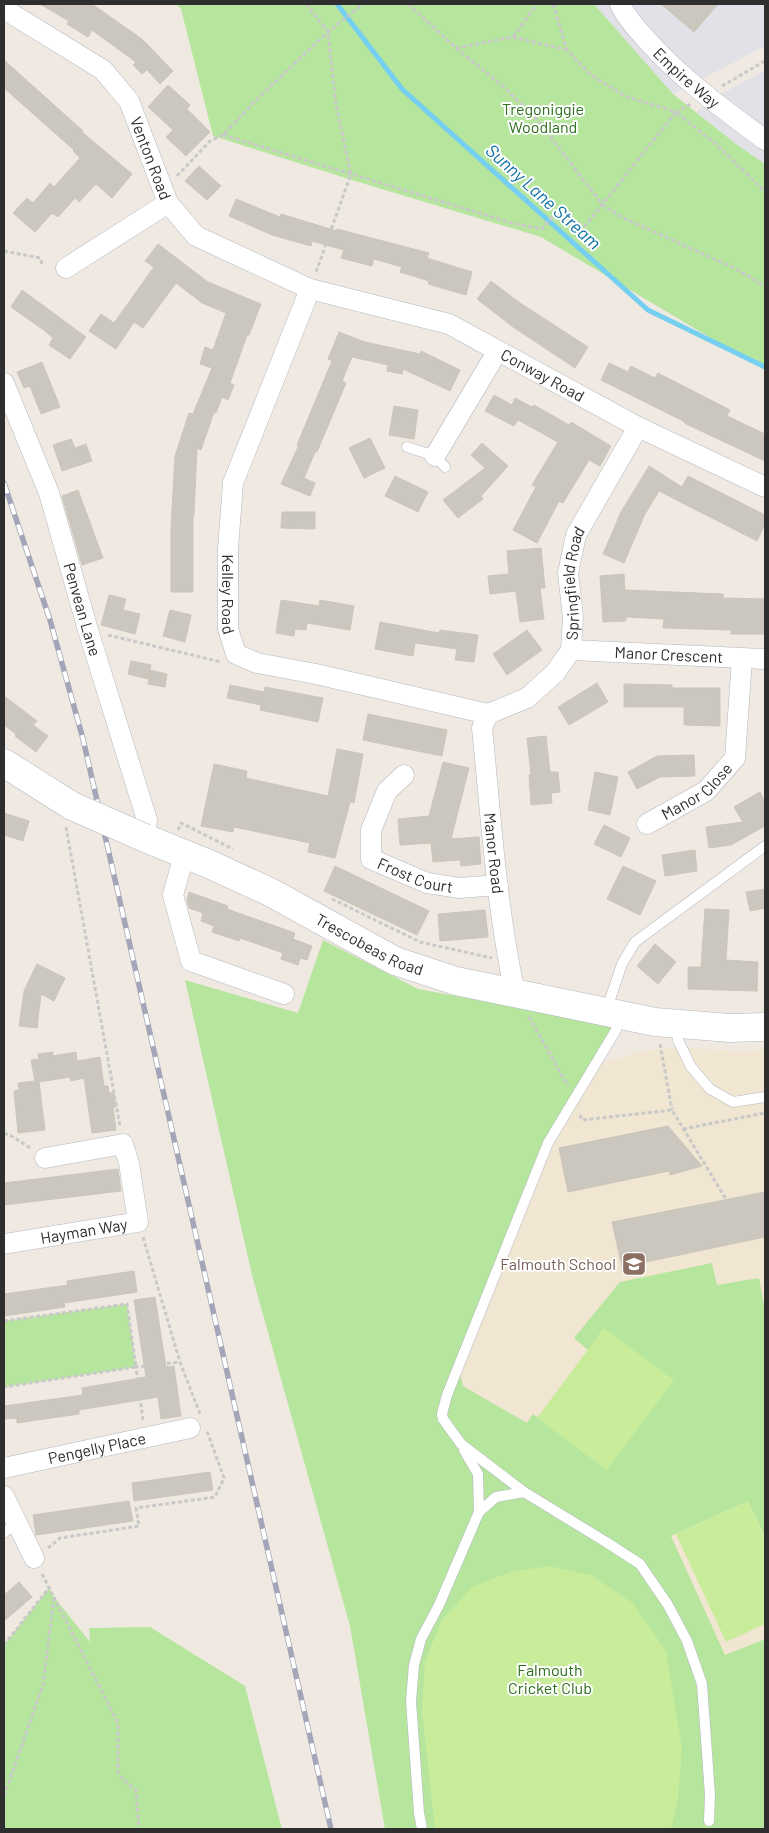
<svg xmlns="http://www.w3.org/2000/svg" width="769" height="1833" font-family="Barlow,sans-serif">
<rect width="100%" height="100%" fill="#efe9e1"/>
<g fill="#e3e1e8">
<path d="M594,4H765V46L673,94Z"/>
<path d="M765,70V164L736,144L696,112L725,92Z"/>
</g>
<path fill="#f0e6d1" d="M677,1047L749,1052L765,1049V1639L725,1656L671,1536L527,1423L463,1386L460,1371L546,1156L602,1063L643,1051Z"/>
<g fill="#b6e59e">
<path d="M176,4H594L673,94L736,144L765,164V370L541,237L352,180L213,136L181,9Z"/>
<path d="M323,940L418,989L530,1010L619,1015L548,1143L460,1371L463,1386L527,1423L533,1414L607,1470L604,1328L588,1350L574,1338L620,1282L712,1263L717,1285L759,1278L765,1311V1537L748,1501L671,1536L725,1655L765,1639V1829H385L350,1626L252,1275L185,980L298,1013Z"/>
<path d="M127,1304L136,1367L4,1387V1321Z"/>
<path d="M49,1588L54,1597L90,1642L89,1628L150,1627L245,1686L282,1829H4V1645Z"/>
</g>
<g fill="#c9ec9a">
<path d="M604,1328L674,1380L607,1470L537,1418Z"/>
<path d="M748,1501L765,1538V1624L726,1642L676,1534Z"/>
<path d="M549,1566L591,1575L633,1603L666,1651L682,1748L678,1800L671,1829H435L422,1710L425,1661L442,1620L472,1587L510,1572Z"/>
</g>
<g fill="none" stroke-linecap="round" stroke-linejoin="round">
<path stroke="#75cff0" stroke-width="5" d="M337,4L402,89L648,310L765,367"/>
</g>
<g fill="#cbc7bf" stroke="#cbc5ba">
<path d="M40,4H92L142,39L173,71L160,84L147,70L142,74L133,65L136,62L92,30L88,37L67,24L69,21Z"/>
<path d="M661,4H718L694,32Z"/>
<path d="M4,60L83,131L82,132L132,174L112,198L96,184L79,202L75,198L58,217L52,213L35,232L13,213L27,198L33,203L50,183L54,187L80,158L73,151L74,150L4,88Z"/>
<path d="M168,85L190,105L187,109L210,132L186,156L166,137L173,130L148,107Z"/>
<path d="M199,166L221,186L207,200L185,181Z"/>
<path d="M236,199L280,217L281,214L337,231V229L429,253L427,258L472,272L466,295L428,284L429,281L400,272L402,267L374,259L372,266L341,258L344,250L312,241L311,246L272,235L229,216Z"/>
<path d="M158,244L208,282L261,304L249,335H247L230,383L234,385L228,400L222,397L216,413L214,412L201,450L197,448L194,515H193V592H171V529L175,456L189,413L193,414L212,368L200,364L205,347L213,350L226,313L202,303L176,283L143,328L134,322L116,349L89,331L101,314L114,323L154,267L145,261Z"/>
<path d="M491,281L520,303L588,347L575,368L513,327L477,299Z"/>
<path d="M22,290L86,337L70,359L49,345L53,338L45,331L11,307Z"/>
<path d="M339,332L365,342L420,354L421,351L460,370L450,391L403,369L402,374L387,371L388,365L352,357L342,381L346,383L317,452H315L304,478L315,483L310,496L281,484L299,445H297L332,361L328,359Z"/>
<path d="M42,362L60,407L41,414L30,386L24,388L17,372Z"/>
<path d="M609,363L628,372L631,366L655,378L658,373L730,410L727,416L765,434V461L684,423L685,422L601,380Z"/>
<path d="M494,395L512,405L515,398L532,407L534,405L569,425L571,422L611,446L600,466L589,460L563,503L559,501L537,543L513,530L536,487L532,485L558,442L518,420L514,426L485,411Z"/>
<path d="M394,406L418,410L414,439L389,435Z"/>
<path d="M370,438L385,468L364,478L349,448Z"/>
<path d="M71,439L75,448L86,444L92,461L62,471L53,445Z"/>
<path d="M482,443L508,466L481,496L483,499L458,518L443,500L485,468L471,455Z"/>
<path d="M649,466L682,487L688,476L765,515V524L757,541L659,491L644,516L624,563L603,554L621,512Z"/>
<path d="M395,476L428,492L418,512L385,496Z"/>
<path d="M78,490L103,558L82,565L62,496Z"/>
<path d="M282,512H315V529L281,528Z"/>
<path d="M541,548L545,588H540L544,619L520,622L516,591L490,594L488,576L509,574L507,551Z"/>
<path d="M624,574L625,590L723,594V598L765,599V634H731V630L663,628L664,619L626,617V621L603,622L600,576Z"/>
<path d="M109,595L126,599L123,610L140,614L135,634L101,625Z"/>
<path d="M281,600L319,606L320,600L354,606L350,630L307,623L306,630L295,629L294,636L276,633Z"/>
<path d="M170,610L191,615L185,642L163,636Z"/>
<path d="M380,622L439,633L440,630L478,635L474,662L455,660L457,649L415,643L413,656L375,649Z"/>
<path d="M527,630L542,650L507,675L493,654Z"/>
<path d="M131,661L151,665L148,679L128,674Z"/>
<path d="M150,670L167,674L165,687L148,684Z"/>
<path d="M597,683L608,702L569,725L558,707Z"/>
<path d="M624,684L672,685V688H720V726L684,725V707H624Z"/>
<path d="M230,685L264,692L265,687L323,698L318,722L260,710L261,705L227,698Z"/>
<path d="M4,696L37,721L33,725L48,736L36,752L15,736L16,734L4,725Z"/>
<path d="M368,714L447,730L442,756L363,740Z"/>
<path d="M546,736L550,772H558L560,792L551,793L552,803L531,805L529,775L531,774L527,738Z"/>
<path d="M337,749L363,754L354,803L350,802L335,858L308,852L310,843L234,827L233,832L201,826L214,764L247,771L246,778L328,796Z"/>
<path d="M694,755L695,776L660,777L637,789L628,772L657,756Z"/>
<path d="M443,762L469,768L451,839L479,837L481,864L461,866L460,860L433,862L431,843L400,845L398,819L429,816Z"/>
<path d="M595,772L618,777L610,815L588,810Z"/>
<path d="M760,792L765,802V826L731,845L709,848L706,827L743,822L734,807Z"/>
<path d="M4,813L29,821L23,841L4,835Z"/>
<path d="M604,825L630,838L621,857L594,844Z"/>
<path d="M695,850L697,871L665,876L662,855Z"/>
<path d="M335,866L429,911L417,935L324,891Z"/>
<path d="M623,866L656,881L640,915L607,899Z"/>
<path d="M765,889V908L750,911L746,892Z"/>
<path d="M189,892L228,906L227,909L295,933L293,939L312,946L307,960L300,958L298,965L281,959L283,953L240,938L239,941L212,932L214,926L201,921L203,913L189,908L187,900Z"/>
<path d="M705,909L729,910L726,960L758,962L757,991L688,989V967H701Z"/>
<path d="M485,910L488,937L440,941L438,914Z"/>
<path d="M655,944L676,962L658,984L637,966Z"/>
<path d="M37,964L65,978L54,1001L41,994L37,1028L19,1026L24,991Z"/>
<path d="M53,1052V1056L76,1052L77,1061L100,1057L104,1086H108L109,1093H114L116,1107H113L116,1130L92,1133L84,1078L71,1081L70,1077L39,1082L45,1130L18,1133L14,1091L19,1090L18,1083L35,1081L31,1060L39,1059L38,1054Z"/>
<path d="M668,1126L702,1166L670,1175L669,1171L568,1192L559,1148Z"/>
<path d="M118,1169L121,1191L4,1205V1183Z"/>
<path d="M765,1192V1237L622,1267L612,1222Z"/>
<path d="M134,1271L137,1292L64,1303L65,1307L4,1316V1294L68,1285L67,1281Z"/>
<path d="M155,1297L166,1367L174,1366L181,1416L161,1419L158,1397L79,1410V1414L17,1423V1418L4,1419V1406L83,1395L82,1388L146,1377L134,1300Z"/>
<path d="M210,1472L213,1490L134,1501L132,1483Z"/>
<path d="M129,1501L133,1521L36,1535L33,1515Z"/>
<path d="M19,1582L32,1597L4,1621V1595Z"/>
</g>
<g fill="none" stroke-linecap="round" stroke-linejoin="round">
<defs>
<g id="lane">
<path d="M407,447L435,456L445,467"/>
<path d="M606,1011L622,964L635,942L765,846"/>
<path d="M619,1016L616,1030L548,1143L447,1395L442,1414L443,1419L461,1444L524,1492L606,1542L640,1564L668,1605L687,1641L702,1684L710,1795L709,1821"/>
<path d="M675,1024L678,1040L691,1067L710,1089L733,1102L765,1097"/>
<path d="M464,1450L478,1474L479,1512"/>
<path d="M4,1533L17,1522"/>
<path d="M422,1829L419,1813L411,1701L414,1665L421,1639L439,1605L479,1512L496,1497L524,1492"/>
</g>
<g id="street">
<path id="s1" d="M620,4C626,17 635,27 645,38C680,78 723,109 765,140"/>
<path id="s2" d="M4,9L103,70L129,101L168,203L196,236L310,289L449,324L638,427L765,487"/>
<path d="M66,268L168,203"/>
<path id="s3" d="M310,289L233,483L228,549V629L236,654L257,663L316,674L488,714"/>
<path id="s4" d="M4,383L49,493L88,630L147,820L145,838"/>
<path d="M435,456L497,352"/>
<path id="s5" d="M571,650L765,659"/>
<path id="s6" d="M488,714L527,698L555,673L571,650L573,617L568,573L576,535L638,427"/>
<path id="s7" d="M488,714L482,728C491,816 496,906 515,993"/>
<path id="s8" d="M404,775L387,791L371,830V859L427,883L460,888L498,885"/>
<path id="s9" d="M647,824L706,791L735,758L742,659"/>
<path d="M184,855L173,895L191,961L284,994"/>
<path id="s10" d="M4,1244L138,1222L129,1163L123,1144L45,1158"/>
<path id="s11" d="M4,1468L190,1428"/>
<path d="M4,1496L34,1558"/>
</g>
<g id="secondary">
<path d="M4,763L72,806"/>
<path id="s12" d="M145,838L209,864L270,892L395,961L456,981L655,1022L730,1028L765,1027"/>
</g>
</defs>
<use href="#lane" stroke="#b4b7c1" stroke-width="11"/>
<use href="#street" stroke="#b4b7c1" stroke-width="21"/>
<use href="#secondary" stroke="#b4b7c1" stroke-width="29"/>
<g stroke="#c9c9c9" stroke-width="3" stroke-dasharray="4 2.5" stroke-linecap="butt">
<path d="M306,4L328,32L336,105L351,174L316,272"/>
<path d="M408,4L456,48L513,37L537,4"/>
<path d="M553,4L567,50L591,75L625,96L676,112L691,104"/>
<path d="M513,37L567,50"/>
<path d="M456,48L505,88L538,121L603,205L623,218L730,266L752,278L765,287"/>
<path d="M722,86L765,61"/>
<path d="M223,135L512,223L542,229L555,214L585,226L676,112L717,145L765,192"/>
<path d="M177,176L210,141L223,135L259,97L328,32L363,4"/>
<path d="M4,251L40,258L42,264"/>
<path d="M108,635L221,662"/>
<path d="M66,827L120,1126"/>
<path d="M178,830L181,823L233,849"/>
<path d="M332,899L420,942L492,958"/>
<path d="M529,1017L568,1086"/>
<path d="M660,1044L672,1110"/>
<path d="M580,1115L582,1120L672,1110L726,1199"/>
<path d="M683,1129L765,1113"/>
<path d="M4,1134H8L32,1149"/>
<path d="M143,1237L180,1362L200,1414"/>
<path d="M4,1321L127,1304L136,1367L4,1387"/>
<path d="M143,1420L136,1367L180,1362"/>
<path d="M48,1548L60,1538L139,1526L136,1508L215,1497L224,1478L207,1431"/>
<path d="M42,1574L118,1723V1774L136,1791L139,1829"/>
<path d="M4,1645L49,1588"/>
<path d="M4,1796L43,1685L54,1598"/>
</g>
<use href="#lane" stroke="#fff" stroke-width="10"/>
<use href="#street" stroke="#fff" stroke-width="20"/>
<use href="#secondary" stroke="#fff" stroke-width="28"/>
<defs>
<path id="rail" d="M4,483L50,620L83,739L331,1829"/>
</defs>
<use href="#rail" stroke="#a3a6b8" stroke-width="5.5"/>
<use href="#rail" stroke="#fff" stroke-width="4" stroke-dasharray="11" stroke-linecap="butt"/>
<defs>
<path id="secondary-bridge" d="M72,806L145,838"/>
</defs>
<use href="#secondary-bridge" stroke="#b4b7c1" stroke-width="29" stroke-linecap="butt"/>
<use href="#secondary-bridge" stroke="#fff" stroke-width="28"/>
</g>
<defs>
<symbol id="school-square" viewBox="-11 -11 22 22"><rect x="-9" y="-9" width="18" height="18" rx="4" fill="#8d6e63" stroke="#fff"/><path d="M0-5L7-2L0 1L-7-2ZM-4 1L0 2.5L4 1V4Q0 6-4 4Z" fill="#fff"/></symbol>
</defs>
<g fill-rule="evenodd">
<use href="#school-square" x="620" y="1250" width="28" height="28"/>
</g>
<g text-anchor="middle" stroke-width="4" stroke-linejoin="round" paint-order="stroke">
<g font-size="16" fill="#2e2e2e" stroke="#fff">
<text dy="6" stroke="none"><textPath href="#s1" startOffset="100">Empire Way</textPath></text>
<text dy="6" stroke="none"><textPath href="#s2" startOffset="218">Venton Road</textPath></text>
<text dy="6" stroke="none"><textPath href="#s2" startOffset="685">Conway Road</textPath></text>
<text dy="6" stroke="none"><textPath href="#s6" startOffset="175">Springfield Road</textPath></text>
<text dy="6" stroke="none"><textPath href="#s3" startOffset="320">Kelley Road</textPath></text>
<text dy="6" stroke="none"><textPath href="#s4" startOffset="240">Penvean Lane</textPath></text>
<text dy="6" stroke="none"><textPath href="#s5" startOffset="98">Manor Crescent</textPath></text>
<text dy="6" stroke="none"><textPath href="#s9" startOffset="60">Manor Close</textPath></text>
<text dy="6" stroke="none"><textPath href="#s7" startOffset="141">Manor Road</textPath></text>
<text dy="6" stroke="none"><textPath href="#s8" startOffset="142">Frost Court</textPath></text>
<text dy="6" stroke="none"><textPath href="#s12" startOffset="249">Trescobeas Road</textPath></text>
<text dy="6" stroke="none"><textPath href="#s10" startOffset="81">Hayman Way</textPath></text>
<text dy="6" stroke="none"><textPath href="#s11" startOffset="95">Pengelly Place</textPath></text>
</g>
<g font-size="16" fill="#2c6e1b" stroke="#fff">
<text x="543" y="115">Tregoniggie<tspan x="543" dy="18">Woodland</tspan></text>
<text x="550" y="1676">Falmouth<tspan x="550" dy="18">Cricket Club</tspan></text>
</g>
<g font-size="16" fill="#785e54" stroke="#fff" text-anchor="end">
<text x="616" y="1270">Falmouth School</text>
</g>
<g font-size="18" font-style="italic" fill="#0d6fa3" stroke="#fff">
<text transform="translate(543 197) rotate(42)" y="6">Sunny Lane Stream</text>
</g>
</g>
<rect width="769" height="1833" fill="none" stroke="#2e2e2e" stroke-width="10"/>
</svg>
